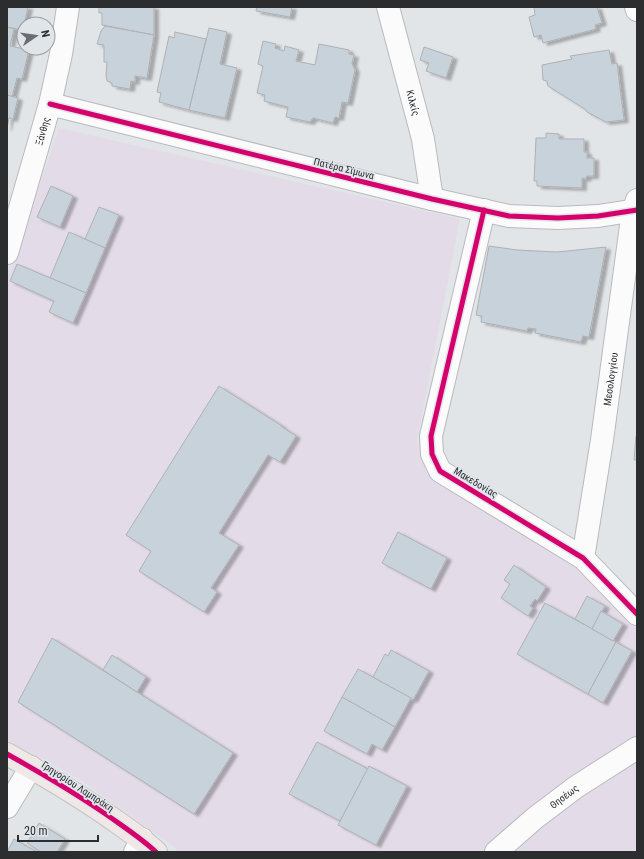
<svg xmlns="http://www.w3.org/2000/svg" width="644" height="859" font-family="'Roboto Condensed',sans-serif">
<defs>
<filter id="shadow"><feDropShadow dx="4.5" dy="2.5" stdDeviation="1" flood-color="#0004"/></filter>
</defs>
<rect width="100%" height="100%" fill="#e2e5e8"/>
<path fill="#e3dce8" d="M59,128L460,219L417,440L428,475L570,562L621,610L637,630V852H179L170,844L79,779L7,740V279Z"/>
<g fill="#c8d2db" stroke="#afb1b3" filter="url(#shadow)">
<path d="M7,7H28L23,30L7,27Z"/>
<path d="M99,7H154V35L102,25V13H99Z"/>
<path d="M257,7H292L290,17L256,11Z"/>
<path d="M534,7H597L602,23L595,25L596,29L543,43L541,35L534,37L529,17L535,15Z"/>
<path d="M105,26L154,35L147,78L135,76V82L131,81L130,89L112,86V83L107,81L106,75L107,62H104V45L97,44L101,31Z"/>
<path d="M7,27L14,29L10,46L29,50L22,79L17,78L12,97L7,95Z"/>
<path d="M209,28L227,32L220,64L237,68L225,118L189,110Z"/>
<path d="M175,32L206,39L189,110L159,102L161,93L157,92L169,36L174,38Z"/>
<path d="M263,41L276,44L275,48L284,51L285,46L299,50L296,61L315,65L319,44L349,50V54L354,55L352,64L355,70L348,103L342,102L339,118L335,117L333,123L313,118L310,122L286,117L288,107L264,101L265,95L257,93L263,66L258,64Z"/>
<path d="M424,47L453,57L446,78L426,71L429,63L420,60Z"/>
<path d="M609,50L612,64L617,63L624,120L606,122L587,112L585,109L548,86L547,81L543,80L542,65L572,59L570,56Z"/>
<path d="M7,95L18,98L13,119L9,118L7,128Z"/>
<path d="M546,133L559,134V139H584V152H587V158H594V176H587L586,179L582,178V188L537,186V181H534L536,138H546Z"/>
<path d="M51,186L73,196L60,227L37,217Z"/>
<path d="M99,207L119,215L105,248L85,239Z"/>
<path d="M69,232L105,248L86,293L50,278Z"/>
<path d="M489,246L517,250L557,252L606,247L589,337L583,336L581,342L535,333L536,329L528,328L527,331L481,322L482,316L476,315Z"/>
<path d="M17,264L86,293L73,323L49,312L54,301L10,281Z"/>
<path d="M219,386L282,426V427L296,436L280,462L268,455L219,533L239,545L211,588L217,592L204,612L139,571L151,551L126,535Z"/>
<path d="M636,436L637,437V460H634Z"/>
<path d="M398,532L447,558L431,589L382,563Z"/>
<path d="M514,565L546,587L537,601L535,599L530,606L533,608L528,616L501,598L510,584L504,580Z"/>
<path d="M587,596L605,606L592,629L575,619Z"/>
<path d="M545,603L616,642L588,694L517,654Z"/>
<path d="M601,611L623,624L613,641L592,629Z"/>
<path d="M52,638L233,753L194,814L18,702Z"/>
<path d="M616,642L632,651L603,703L588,694Z"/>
<path d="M391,650L429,671L413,700L373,677L385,654L388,656Z"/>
<path d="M112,655L146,677L137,692L103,670Z"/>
<path d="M358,669L411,698L395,727L342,697Z"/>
<path d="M342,697L395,727L382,750L372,744L367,754L324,731Z"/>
<path d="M317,742L368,769L340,821L289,794Z"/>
<path d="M369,766L407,786L376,845L338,825Z"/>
<path d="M39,823L65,839L57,852H41L27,843Z"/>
<path d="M14,839L37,852H7Z"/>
</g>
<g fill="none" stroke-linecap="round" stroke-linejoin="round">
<defs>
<g id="minor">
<path id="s1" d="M388,7L423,139L432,199"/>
<path d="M636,7L637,10"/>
<path d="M50,104L432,199L509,216L558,218L598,216L637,210"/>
<path d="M484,210L431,436L432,454L440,471L583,558L637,614"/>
<path id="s2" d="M7,253L50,104L61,54L68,7"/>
<path id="s3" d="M583,558L602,440L633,211L637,200"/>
<path d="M7,807L31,767"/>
<path d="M135,852L142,839"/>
<path id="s4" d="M496,852L535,818L576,787L637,748"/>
</g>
<path id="major" d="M7,754C41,773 75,793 107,815C124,827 141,838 156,852"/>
</defs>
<use href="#minor" stroke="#b8babd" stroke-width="24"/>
<use href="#major" stroke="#c2c3c5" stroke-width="24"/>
<use href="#minor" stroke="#fbfbfc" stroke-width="22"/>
<use href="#major" stroke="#f0e8e6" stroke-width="22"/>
<defs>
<g id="cycleway">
<path d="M50,104L432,199L509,216L558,218L598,216L637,210"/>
<path d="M484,210L431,436L432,454L440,471L583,558L637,614"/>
<path d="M7,754C41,773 75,793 107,815C124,827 141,838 156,852"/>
</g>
</defs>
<use href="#cycleway" stroke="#e0e5ea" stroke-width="8"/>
<use href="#cycleway" stroke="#d6006c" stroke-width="5"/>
</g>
<g text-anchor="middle" stroke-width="3.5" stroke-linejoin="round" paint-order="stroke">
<g font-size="10" fill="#2b2d2f" stroke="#e0e5ea">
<text dy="4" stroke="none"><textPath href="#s1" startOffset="99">Κιλκίς</textPath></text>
<text dy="4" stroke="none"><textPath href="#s2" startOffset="127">Ξάνθης</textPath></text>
<text transform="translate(344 168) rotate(14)" y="4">Πατέρα Σϊμωνα</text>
<text dy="4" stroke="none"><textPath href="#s3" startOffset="181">Μεσολογγίου</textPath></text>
<text transform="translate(476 482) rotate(31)" y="4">Μακεδονίας</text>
<text transform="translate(78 786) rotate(33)" y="4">Γρηγορίου Λαμπράκη</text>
<text dy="4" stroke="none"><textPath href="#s4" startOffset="88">Θησέως</textPath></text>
</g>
</g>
<rect width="644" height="859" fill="none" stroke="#2b2d2f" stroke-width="16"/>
<g transform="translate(36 36) rotate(77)"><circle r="19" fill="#e0e5ea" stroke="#989b9f"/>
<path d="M0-3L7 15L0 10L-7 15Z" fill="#6b6d70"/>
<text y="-6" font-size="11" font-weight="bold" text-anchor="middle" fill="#2b2d2f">N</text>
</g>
<path d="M18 835v6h80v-6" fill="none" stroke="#2b2d2f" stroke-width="2"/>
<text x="24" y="835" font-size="12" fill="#2b2d2f" stroke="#e0e5ea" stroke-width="3" paint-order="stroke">20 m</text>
</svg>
